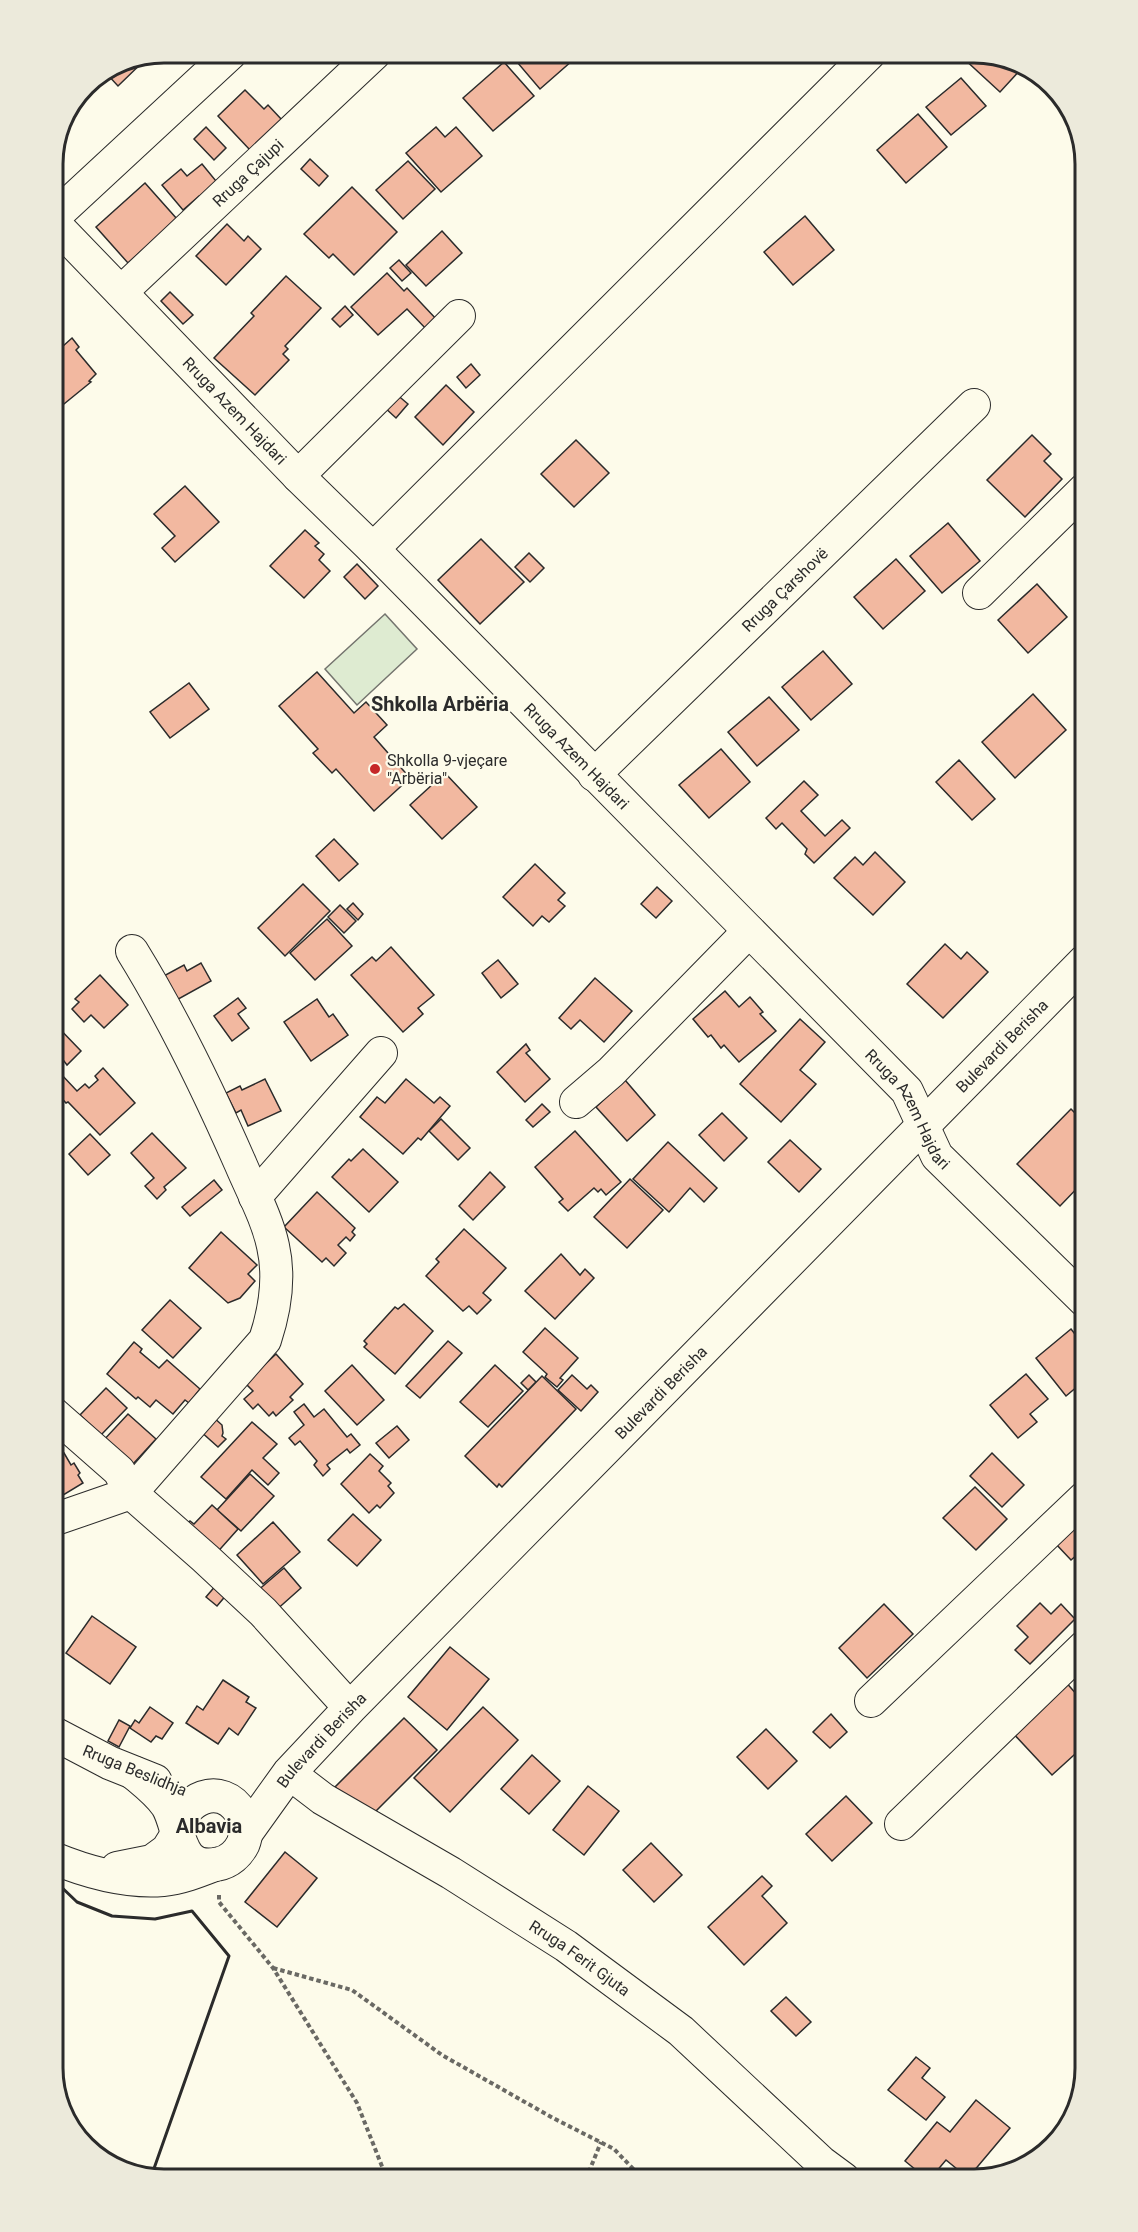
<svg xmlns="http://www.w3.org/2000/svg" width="1138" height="2232" font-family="Roboto,sans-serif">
<rect width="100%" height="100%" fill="#fdfbea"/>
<path fill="#deebd1" stroke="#74746e" stroke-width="1.5" d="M385,614L417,649L357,705L325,669Z"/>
<g fill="#f2b8a0" stroke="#2b2b2b" stroke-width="1.5">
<path d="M514,53H581L540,89L511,55Z"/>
<path d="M966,53H981L1022,68L1000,92L962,57Z"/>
<path d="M150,55L118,86L105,72L122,61Z"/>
<path d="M504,62L534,96L493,131L463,98Z"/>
<path d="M961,78L986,106L951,135L926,107Z"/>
<path d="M245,90L264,109L268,105L282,120L250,150L218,116Z"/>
<path d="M918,114L947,147L906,183L877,150Z"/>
<path d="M206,127L226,148L214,160L194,139Z"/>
<path d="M436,127L445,137L456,127L482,156L441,192L406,153Z"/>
<path d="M310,159L328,176L319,186L301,169Z"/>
<path d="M408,161L435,189L403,219L376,190Z"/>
<path d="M202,164L216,181L204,203L199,196L183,210L162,185L181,169L187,176Z"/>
<path d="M145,183L177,219L128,263L96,227Z"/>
<path d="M352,187L397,232L354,275L333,254L329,258L304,234Z"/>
<path d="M805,216L834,250L793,285L764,252Z"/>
<path d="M227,224L244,241L248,236L261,249L226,285L196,256Z"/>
<path d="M442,231L462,253L426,286L406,265Z"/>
<path d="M399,260L411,273L402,281L390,268Z"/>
<path d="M387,273L404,291L407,288L438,321L428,331L407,309L378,335L351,307Z"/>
<path d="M286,276L321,308L285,346L288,349L283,354L289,360L255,395L214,358L254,316L251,313Z"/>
<path d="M170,292L193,315L183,324L161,301Z"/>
<path d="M345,306L353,315L340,327L332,319Z"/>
<path d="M72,338L79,347L76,350L96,374L89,381L91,382L59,408L53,401V355Z"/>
<path d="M471,364L480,375L466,388L457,377Z"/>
<path d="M446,385L474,412L443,445L415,417Z"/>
<path d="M395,393L408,404L396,418L383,406Z"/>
<path d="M1032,435L1051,454L1044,461L1062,479L1025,517L987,480Z"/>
<path d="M576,440L609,473L574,507L541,474Z"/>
<path d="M185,486L219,522L175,562L162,548L175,536L154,514Z"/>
<path d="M948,523L980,561L942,593L910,556Z"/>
<path d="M305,530L319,543L315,546L324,554L319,560L330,571L304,598L270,566Z"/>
<path d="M481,539L524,582L480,624L438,580Z"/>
<path d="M529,553L544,568L530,582L515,567Z"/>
<path d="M896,559L925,591L883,629L854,597Z"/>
<path d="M357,564L378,586L365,599L344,577Z"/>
<path d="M1037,584L1067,617L1028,653L998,620Z"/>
<path d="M823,651L852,684L811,720L782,687Z"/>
<path d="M317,672L354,713L366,702L387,725L374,737L410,778L374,811L336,769L332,773L313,753L318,749L279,706Z"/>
<path d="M189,683L209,709L170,738L150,712Z"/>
<path d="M1033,694L1066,730L1015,778L982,742Z"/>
<path d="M769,697L799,730L757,766L728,732Z"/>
<path d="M721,749L750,782L709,818L679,785Z"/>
<path d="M959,760L995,799L972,820L936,782Z"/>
<path d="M445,773L477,807L442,839L410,805Z"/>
<path d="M804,781L818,795L801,811L825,836L842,820L850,828L814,863L805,854L807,849L782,823L776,829L766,818Z"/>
<path d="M334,839L358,864L339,881L316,856Z"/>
<path d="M875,852L905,882L873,915L834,878L855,857L863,865Z"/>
<path d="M535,864L565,893L558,900L565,906L549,922L542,916L533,926L503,897Z"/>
<path d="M303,884L330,911L285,956L258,928Z"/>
<path d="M657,887L672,901L656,918L641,904Z"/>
<path d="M353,903L363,914L358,920L347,909Z"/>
<path d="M340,905L356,921L344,933L328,917Z"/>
<path d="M327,919L352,946L315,980L290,953Z"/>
<path d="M945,944L961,959L967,952L988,972L943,1018L907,984Z"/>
<path d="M391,947L434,995L418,1008L423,1014L403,1032L351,975L372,957L376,961Z"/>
<path d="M498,960L518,984L501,998L482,973Z"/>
<path d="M201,963L211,981L173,1002L160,978L184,965L187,971Z"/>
<path d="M100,975L128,1005L104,1028L91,1015L84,1022L72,1009L79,1002L75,999Z"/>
<path d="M595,978L632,1011L604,1042L580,1020L571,1029L559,1018Z"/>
<path d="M725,991L739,1007L750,997L763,1012L760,1014L776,1031L739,1062L724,1045L721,1048L711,1035L708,1037L693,1019Z"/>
<path d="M238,998L246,1008L238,1014L249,1028L232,1041L214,1016Z"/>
<path d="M317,999L329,1017L333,1014L348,1035L311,1061L284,1022Z"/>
<path d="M800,1019L825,1042L800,1070L816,1084L781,1122L740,1084Z"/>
<path d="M53,1022L81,1051L67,1065L64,1061L53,1071Z"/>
<path d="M526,1044L530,1050L526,1053L550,1079L525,1102L497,1072Z"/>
<path d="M103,1068L135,1103L100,1135L68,1102L66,1103L53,1089V1082L61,1074L77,1091L85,1084L89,1088L98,1080L95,1076Z"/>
<path d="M265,1079L281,1111L248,1126L241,1110L236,1113L226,1093L240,1086L242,1090Z"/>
<path d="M406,1079L434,1103L440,1097L450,1106L421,1140L418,1138L403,1154L360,1117L377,1097L385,1103Z"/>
<path d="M625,1080L655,1115L627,1141L596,1107Z"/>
<path d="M542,1104L550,1112L533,1127L526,1120Z"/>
<path d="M1071,1109L1085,1123V1180L1060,1206L1017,1164Z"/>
<path d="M722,1113L747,1138L724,1161L699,1135Z"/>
<path d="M441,1119L470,1148L458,1160L429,1131Z"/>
<path d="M575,1131L621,1182L606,1195L601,1189L598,1192L594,1188L568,1211L559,1202L563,1199L535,1167Z"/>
<path d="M152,1133L186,1168L164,1187L166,1190L157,1199L145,1186L154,1178L131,1153Z"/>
<path d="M90,1134L110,1155L88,1175L69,1154Z"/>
<path d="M790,1140L821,1169L799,1192L768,1162Z"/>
<path d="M668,1142L717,1188L704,1202L690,1188L669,1212L633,1179Z"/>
<path d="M363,1149L398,1182L369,1212L332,1177L349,1159L351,1161Z"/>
<path d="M490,1172L505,1187L473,1220L459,1206Z"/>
<path d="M630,1179L663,1210L627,1248L594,1217Z"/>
<path d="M214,1180L222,1190L190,1216L182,1207Z"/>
<path d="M317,1192L355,1228L352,1232L355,1235L350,1241L346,1237L338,1245L346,1253L334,1266L326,1258L322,1262L284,1227Z"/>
<path d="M464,1229L506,1268L483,1293L491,1300L477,1314L469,1306L463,1311L426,1276L439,1262L436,1259Z"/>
<path d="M221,1232L257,1265L248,1274L255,1281L240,1298L228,1303L189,1268Z"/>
<path d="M561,1254L580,1275L585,1269L594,1278L555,1319L525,1291Z"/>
<path d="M170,1300L201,1328L173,1358L142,1330Z"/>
<path d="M404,1304L433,1331L395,1374L364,1347L367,1344L364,1341L395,1307L398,1309Z"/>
<path d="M545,1328L578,1358L560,1378L563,1380L557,1387L545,1377L547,1374L523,1352Z"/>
<path d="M1071,1329L1085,1347V1383L1084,1381L1066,1396L1036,1358Z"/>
<path d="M448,1341L462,1353L420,1398L406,1386Z"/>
<path d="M134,1342L142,1349L140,1352L159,1368L167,1360L200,1389L189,1403L185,1400L173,1414L156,1400L150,1407L138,1397L136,1399L107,1374Z"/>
<path d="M276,1354L303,1384L290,1397L293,1400L276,1416L273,1412L269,1416L258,1404L253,1409L244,1399L253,1391L245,1383Z"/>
<path d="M352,1365L384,1400L357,1425L325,1391Z"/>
<path d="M495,1365L523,1391L488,1427L460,1402Z"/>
<path d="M1026,1374L1048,1399L1030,1414L1037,1422L1018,1438L990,1405Z"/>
<path d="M529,1375L536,1382L528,1390L521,1383Z"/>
<path d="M572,1375L587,1389L591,1385L598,1392L581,1411L558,1390Z"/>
<path d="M542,1376L576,1409L502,1487L499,1484L497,1487L465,1456Z"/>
<path d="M106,1388L127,1408L101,1435L80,1415Z"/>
<path d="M304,1404L314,1417L324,1409L347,1437L351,1434L360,1445L350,1453L347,1449L327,1465L330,1469L323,1476L314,1465L317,1461L300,1441L295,1445L289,1438L304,1425L294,1412Z"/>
<path d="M128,1414L156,1439L133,1464L101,1443Z"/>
<path d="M212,1416L222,1425L223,1433L222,1436L226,1439L218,1447L199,1430Z"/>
<path d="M252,1422L277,1444L263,1458L279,1473L268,1485L252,1470L226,1499L201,1477Z"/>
<path d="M397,1426L409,1440L389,1458L376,1443Z"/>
<path d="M64,1453L71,1465L74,1463L80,1473L78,1475L83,1483L55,1500L53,1496V1460Z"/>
<path d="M992,1453L1024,1485L1002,1507L970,1476Z"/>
<path d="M370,1454L383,1466L379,1471L391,1483L388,1486L394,1493L380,1508L377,1505L369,1513L341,1484Z"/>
<path d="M250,1474L274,1496L241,1531L217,1510Z"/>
<path d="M975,1487L1007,1519L976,1550L943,1518Z"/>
<path d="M212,1505L238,1529L214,1556L184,1527L190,1521L194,1524Z"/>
<path d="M353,1514L381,1540L357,1566L328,1540Z"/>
<path d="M1081,1520L1085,1526V1548L1071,1560L1055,1543Z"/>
<path d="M273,1522L300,1552L263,1584L237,1555Z"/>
<path d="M284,1568L301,1588L274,1612L256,1592Z"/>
<path d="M217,1584L228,1593L217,1606L206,1597Z"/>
<path d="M1040,1603L1051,1614L1061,1604L1075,1619L1030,1664L1015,1650L1028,1637L1017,1626Z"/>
<path d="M884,1604L913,1634L867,1678L839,1648Z"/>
<path d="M92,1616L136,1647L110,1684L66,1653Z"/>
<path d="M450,1647L489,1679L447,1730L408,1697Z"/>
<path d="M223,1680L249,1697L246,1702L256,1708L238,1735L229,1728L218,1744L186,1723L197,1706L203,1710Z"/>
<path d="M1064,1680L1085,1704V1745L1052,1775L1010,1730Z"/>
<path d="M150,1707L173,1723L162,1739L156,1736L151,1742L130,1728L135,1720L139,1723Z"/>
<path d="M483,1707L518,1740L450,1812L414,1778Z"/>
<path d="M831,1714L847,1732L830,1748L813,1732Z"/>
<path d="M404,1718L437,1750L368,1819L335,1787Z"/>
<path d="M119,1720L130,1726L119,1747L108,1741Z"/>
<path d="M766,1729L797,1761L768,1789L737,1757Z"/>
<path d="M532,1755L560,1781L529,1814L501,1789Z"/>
<path d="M588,1786L619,1811L584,1855L553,1830Z"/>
<path d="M846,1796L872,1823L832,1861L806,1834Z"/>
<path d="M651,1843L682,1875L654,1902L623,1870Z"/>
<path d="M285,1852L317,1878L277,1927L245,1902Z"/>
<path d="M762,1876L772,1886L762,1896L787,1923L744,1965L708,1927Z"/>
<path d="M786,1997L811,2022L796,2036L771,2011Z"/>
<path d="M916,2057L930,2068L922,2078L945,2097L926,2120L888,2090Z"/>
<path d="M976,2100L1010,2128L968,2178L946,2160L930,2179H927L905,2161L937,2122L950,2132Z"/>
</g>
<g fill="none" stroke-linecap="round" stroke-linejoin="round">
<defs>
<g id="minor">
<path d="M53,218L231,53"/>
<path id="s1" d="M53,222L298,476L373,549L907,1091L937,1156L1085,1301"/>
<path id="s2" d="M121,292L375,53"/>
<path d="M298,476L459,316"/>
<path d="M373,549L870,53"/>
<path d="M979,593L1085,489"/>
<path id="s3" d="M594,775L974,405"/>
<path d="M576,1102L611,1072L749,931"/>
<path d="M255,1197L381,1053"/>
<path d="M53,1413L119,1471L131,1493L265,1340C275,1310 280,1277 273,1246C267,1218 252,1191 241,1165C209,1092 174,1019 132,951"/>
<path d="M53,1520L131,1493L205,1558L263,1612L350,1708"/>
<path d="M871,1701L1085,1497"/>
<path id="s4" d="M289,1773L323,1799L451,1873L566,1946L681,2031L821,2162L844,2179"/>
<path d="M901,1824L1085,1646"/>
<path d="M53,1858C87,1872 125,1883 163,1880C182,1878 199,1871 217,1864"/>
<path d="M117,1868L152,1861L167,1850L177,1834"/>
</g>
<g id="major">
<path d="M53,1733L110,1763L155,1781"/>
<path d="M134,1773C146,1783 158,1792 167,1805C181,1827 176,1873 218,1864C229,1862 238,1854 243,1844C247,1834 246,1823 241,1813C222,1781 180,1797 177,1834"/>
<path id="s5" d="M246,1833L289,1773L350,1708L1085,961"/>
</g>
</defs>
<use href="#minor" stroke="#2b2b2b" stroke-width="34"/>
<use href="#major" stroke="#2b2b2b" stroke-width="35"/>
<g stroke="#6a6964" stroke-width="4" stroke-dasharray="4.5 3" stroke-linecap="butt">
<path d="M219,1895V1902L273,1968L357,2103L387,2179"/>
<path d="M273,1968L352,1990L442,2055L553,2118L614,2149L643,2179"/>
<path d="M586,2179L601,2142"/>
</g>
<use href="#minor" stroke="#fdfbea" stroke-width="32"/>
<use href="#major" stroke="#fdfbea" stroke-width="33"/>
<path stroke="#2b2b2b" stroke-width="3" d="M53,1879L77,1902L112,1916L155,1919L192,1911L229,1956L151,2177"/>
</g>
<circle fill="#c62828" stroke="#fdfbea" stroke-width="2" cx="375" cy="769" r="6"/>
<g text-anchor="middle" stroke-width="4.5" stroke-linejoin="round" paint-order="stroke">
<g font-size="16" fill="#2b2b2b" stroke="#fdfbea">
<text dy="6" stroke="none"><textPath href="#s2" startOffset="174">Rruga Çajupi</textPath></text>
<text dy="6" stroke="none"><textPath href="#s1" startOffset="262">Rruga Azem Hajdari</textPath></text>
<text dy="6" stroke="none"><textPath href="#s3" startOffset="266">Rruga Çarshovë</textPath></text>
<text dy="6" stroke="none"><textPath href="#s1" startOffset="748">Rruga Azem Hajdari</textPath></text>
<text dy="6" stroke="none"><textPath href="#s5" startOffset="1092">Bulevardi Berisha</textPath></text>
<text dy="6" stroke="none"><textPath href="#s1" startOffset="1234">Rruga Azem Hajdari</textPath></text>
<text dy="6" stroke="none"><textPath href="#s5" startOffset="606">Bulevardi Berisha</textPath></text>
<text dy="6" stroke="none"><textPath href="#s5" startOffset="120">Bulevardi Berisha</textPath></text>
<text transform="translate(135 1770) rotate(22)" y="6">Rruga Beslidhja</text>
<text dy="6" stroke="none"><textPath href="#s4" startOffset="345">Rruga Ferit Gjuta</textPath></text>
</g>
<g font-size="16" fill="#2b2b2b" stroke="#fdfbea" text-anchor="start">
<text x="387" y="766">Shkolla 9-vjeçare<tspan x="387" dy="18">"Arbëria"</tspan></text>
</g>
<g font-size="20" font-weight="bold" fill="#2b2b2b" stroke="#fdfbea">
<text x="440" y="711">Shkolla Arbëria</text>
<text x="209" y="1833">Albavia</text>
</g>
</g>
<path d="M0 0H1138V2232H0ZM164 63H974A101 101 0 0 1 1075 164V2068A101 101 0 0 1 974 2169H164A101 101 0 0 1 63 2068V164A101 101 0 0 1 164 63Z" fill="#eceadb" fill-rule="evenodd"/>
<path fill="none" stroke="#2b2b2b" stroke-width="3" d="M164 63H974A101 101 0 0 1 1075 164V2068A101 101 0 0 1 974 2169H164A101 101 0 0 1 63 2068V164A101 101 0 0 1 164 63Z"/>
</svg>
